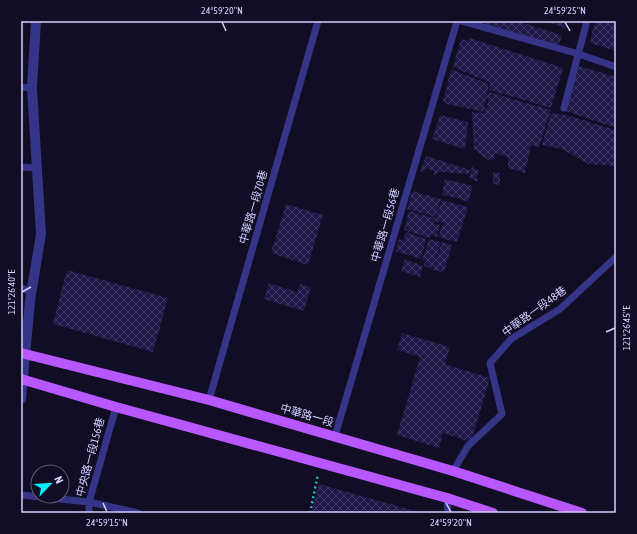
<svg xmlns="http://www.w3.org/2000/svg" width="637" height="534" font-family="'Asap Condensed','Noto Sans TC',sans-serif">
<defs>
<pattern id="building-cross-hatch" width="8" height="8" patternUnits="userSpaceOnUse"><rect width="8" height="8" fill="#1f1747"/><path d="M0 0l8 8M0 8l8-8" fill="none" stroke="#3f3863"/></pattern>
</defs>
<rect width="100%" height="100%" fill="#100d25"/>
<g fill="url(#building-cross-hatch)">
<path d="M479,21H516L562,35L559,45L478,23Z"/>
<path d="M545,21H567L565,28Z"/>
<path d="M595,21H616V51L590,43Z"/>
<path d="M470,38L563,68L551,108L489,90L490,83L453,67L461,39L469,41Z"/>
<path d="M579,66L616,77V128L565,111Z"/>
<path d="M451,69L489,84L486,99L489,92L551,110L539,147L531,145L525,173L508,168V157L495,153L494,161L486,159L474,149L472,112L484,113L489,100L486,99L484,112L447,104L443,101Z"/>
<path d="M551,113L566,115L616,130V166L588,164L562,149L542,145Z"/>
<path d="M440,115L468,122L465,149L432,139Z"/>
<path d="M426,156L470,170L468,174L443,172L437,173L436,176L434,174V171L425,168L424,173L420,171Z"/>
<path d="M472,167L478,170L477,182L469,177Z"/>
<path d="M493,172L500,173V185L493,184Z"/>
<path d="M445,179L473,186L468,202L457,198L442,195Z"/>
<path d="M412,191L441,199L436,217L407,209Z"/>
<path d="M442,200L468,207L457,242L438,237L443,223L435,221Z"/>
<path d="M286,204L323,215L308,265L271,253Z"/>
<path d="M409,211L435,218L434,223L440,225L437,237L432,235L429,238L404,230Z"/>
<path d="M406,232L426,239L421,259L395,251L399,239L403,241Z"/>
<path d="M429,239L441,242L433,269L424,266L425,261L422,260Z"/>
<path d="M442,242L452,245L444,272L433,270Z"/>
<path d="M405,259L423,266L420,277L401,271Z"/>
<path d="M67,270L168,298L153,352L53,324Z"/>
<path d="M269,283L297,292L300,284L311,287L304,311L264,299Z"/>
<path d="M402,333L450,347L445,364L490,378L471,442L443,433L439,448L397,435L420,357L397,350Z"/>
<path d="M319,484L422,513H311Z"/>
</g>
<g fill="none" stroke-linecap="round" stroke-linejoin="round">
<path stroke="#26bead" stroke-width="2.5" stroke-dasharray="2 3" stroke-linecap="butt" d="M310,513L318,474"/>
<g stroke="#343587" stroke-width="7">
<path d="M461,21L579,54L616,67"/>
<path d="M21,87L32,88"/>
<path d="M564,108L587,21"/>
<path d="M21,167L37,168"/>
<path d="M21,288L32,292"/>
<path d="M209,400L318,21"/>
<path d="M335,436L457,21"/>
<path d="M453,471L468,446L502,414L490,363L511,339L560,309L616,257"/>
<path d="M21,495L89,502L138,513"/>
<path d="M447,498L448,513"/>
<path d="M89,513V502L116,407"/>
</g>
<path stroke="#343587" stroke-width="10" d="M21,399L30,301L41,234L32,88L36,21"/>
<g stroke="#b957ff" stroke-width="10">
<path d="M21,353L209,400L453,471L582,513"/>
<path d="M21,379L116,407L447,498L493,513"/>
</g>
</g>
<path fill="none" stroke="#d3d0ff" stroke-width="1.5" d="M222,22L226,31M565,22L570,31M22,292L31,287M606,332L615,328M103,503L107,512M446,503L451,512"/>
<g text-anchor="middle" stroke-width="3" stroke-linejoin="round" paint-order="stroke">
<g font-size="11" fill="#d3d0ff" stroke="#100d25">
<text transform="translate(253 207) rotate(-74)" y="4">中華路一段70巷</text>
<text transform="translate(385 225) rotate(-74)" y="4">中華路一段56巷</text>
<text transform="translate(534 311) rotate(-36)" y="4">中華路一段48巷</text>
<text transform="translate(307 415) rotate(16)" y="4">中華路一段</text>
<text transform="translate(90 457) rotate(-75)" y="4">中央路一段156巷</text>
</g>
</g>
<rect width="637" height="534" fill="none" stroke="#100d25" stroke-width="44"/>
<g transform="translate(50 484) rotate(65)"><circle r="19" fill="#100d25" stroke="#5e5b7c"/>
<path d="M0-3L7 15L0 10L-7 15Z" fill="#00edfb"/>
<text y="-6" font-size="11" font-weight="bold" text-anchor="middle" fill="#d3d0ff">N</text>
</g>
<rect x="22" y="22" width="593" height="490" fill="none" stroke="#d3d0ff" stroke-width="1.5"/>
<g font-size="10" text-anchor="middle" fill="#d3d0ff">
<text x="222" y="14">24°59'20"N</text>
<text x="565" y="14">24°59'25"N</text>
<text transform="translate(11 292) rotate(-90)" y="4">121°26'40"E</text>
<text transform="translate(626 328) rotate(-90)" y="4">121°26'45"E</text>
<text x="107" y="526">24°59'15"N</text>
<text x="451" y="526">24°59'20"N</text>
</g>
</svg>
